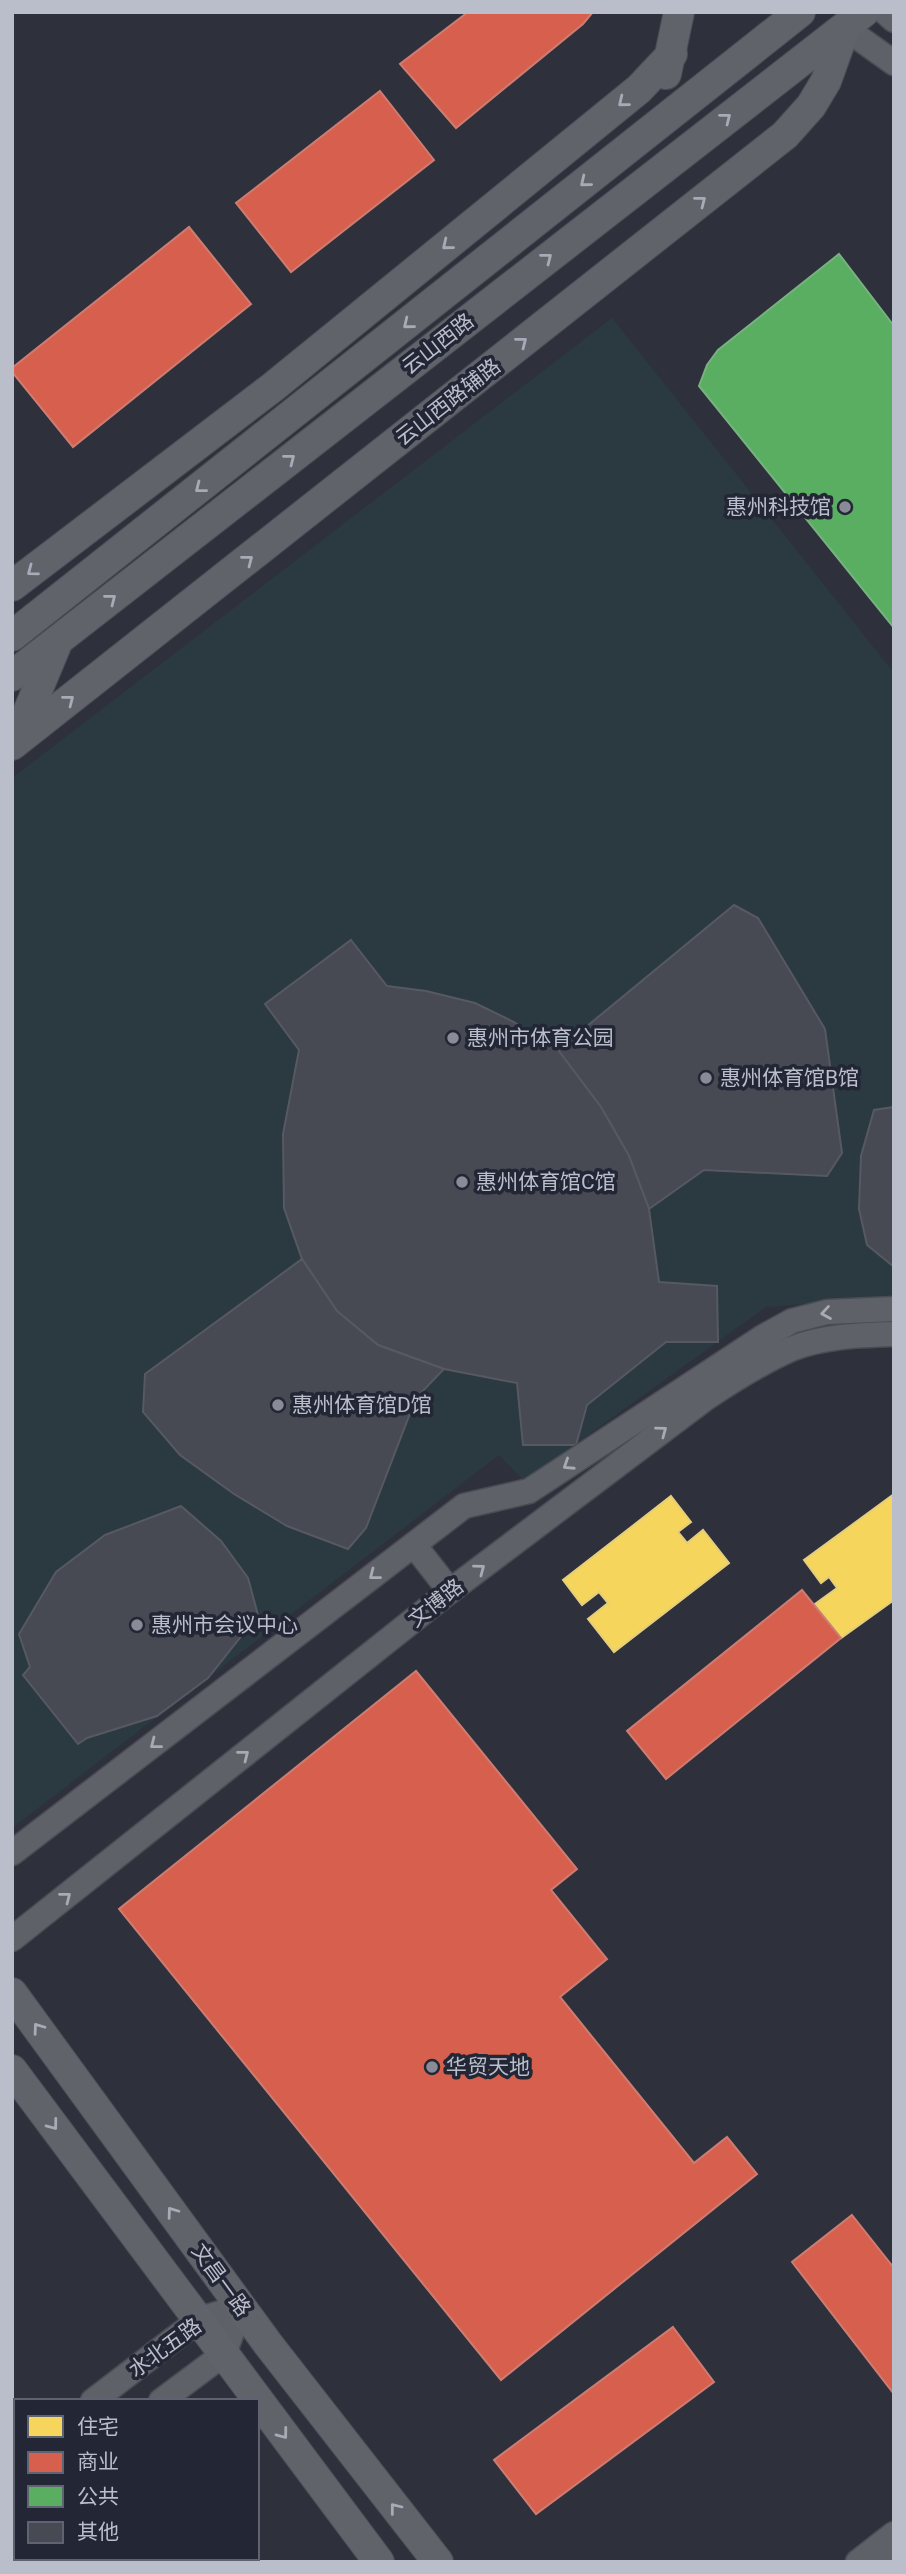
<svg xmlns="http://www.w3.org/2000/svg" width="906" height="2574" font-family="Roboto,'Noto Sans SC',sans-serif">
<rect width="100%" height="100%" fill="#2e313b"/>
<path fill="#2b3940" d="M612,318L894,673V1297L766,1307L524,1481L499,1455L12,1828V778Z"/>
<g fill="#f6d55c" stroke="#e4ce7d" stroke-width="2">
<path d="M894,1494V1600L841,1638L815,1604L837,1588L829,1577L821,1583L804,1560Z"/>
<path d="M671,1496L691,1522L678,1532L687,1543L703,1530L729,1563L614,1652L588,1619L608,1603L599,1592L582,1605L563,1580Z"/>
</g>
<g fill="#d6604d" stroke="#ce7c72" stroke-width="2">
<path d="M468,12H593L583,24L456,128L400,64Z"/>
<path d="M380,91L434,160L291,272L236,203Z"/>
<path d="M189,227L251,304L73,447L12,372V368Z"/>
<path d="M802,1590L841,1638L666,1779L627,1731Z"/>
<path d="M416,1671L577,1869L551,1890L607,1959L560,1997L694,2163L727,2137L757,2174L501,2380L119,1909Z"/>
<path d="M852,2215L894,2268V2394L792,2262Z"/>
<path d="M673,2327L714,2382L536,2514L494,2460Z"/>
</g>
<path fill="#5aae61" stroke="#77b280" stroke-width="2" d="M839,254L894,326V628L699,386L707,365L718,350Z"/>
<g fill="#474a52" stroke="#575962" stroke-width="2">
<path d="M734,905L758,918L825,1029L842,1153L827,1176L704,1170L649,1209L629,1156L601,1107L558,1050Z"/>
<path d="M351,940L387,986L426,991L475,1003L514,1022L558,1050L601,1107L629,1156L649,1209L659,1282L717,1286L718,1342H666L587,1405L576,1445H523L517,1383L444,1369L378,1345L337,1311L302,1259L284,1208L283,1134L299,1050L265,1004Z"/>
<path d="M894,1107V1267L867,1245L859,1209L861,1156L874,1110Z"/>
<path d="M302,1259L337,1311L378,1345L444,1369L416,1398L366,1528L348,1549L287,1526L234,1494L180,1455L143,1412L145,1374Z"/>
<path d="M181,1506L221,1541L248,1578L258,1615L208,1678L157,1716L87,1738L78,1744L23,1675L30,1667L19,1634L56,1572L105,1535Z"/>
</g>
<g fill="none" stroke-linecap="round" stroke-linejoin="round">
<defs>
<g id="minor">
<path d="M885,12L894,20"/>
<path d="M845,28L894,63"/>
<path d="M414,1545L450,1591"/>
<path d="M12,1853L464,1506L529,1491L763,1337L792,1321L827,1312L894,1309"/>
<path d="M12,1939L450,1591L706,1398C733,1380 761,1362 791,1349C823,1336 860,1335 894,1334"/>
<path d="M93,2401L200,2319L241,2307"/>
<path d="M161,2401L224,2354L241,2307"/>
<path d="M12,2463L16,2460"/>
<path d="M12,2513L16,2510"/>
<path d="M858,2562L894,2534"/>
<path d="M891,2562L894,2559"/>
</g>
<g id="major">
<path d="M666,74L679,12"/>
<path d="M12,586L273,387L639,89L672,54"/>
<path d="M12,636L800,12"/>
<path d="M12,676L864,12"/>
<path d="M16,741L56,645"/>
<path d="M12,745L785,135L811,106L826,81L845,28"/>
<path d="M12,1993L268,2344L438,2562"/>
<path d="M12,2070L379,2562"/>
</g>
</defs>
<use href="#minor" stroke="#4a4c54" stroke-width="27"/>
<use href="#major" stroke="#4c4e57" stroke-width="32"/>
<use href="#minor" stroke="#5e6168" stroke-width="24"/>
<use href="#major" stroke="#60636a" stroke-width="30"/>
</g>
<defs><path id="oneway-chevron" d="M-2-3.5L2.5 0L-2 3.5" fill="none" stroke-width="1.6" stroke-linecap="round" stroke-linejoin="round" transform="scale(1.75)"/></defs>
<g stroke="#a8abb7">
<use href="#oneway-chevron" transform="translate(623 102) rotate(141)"/>
<use href="#oneway-chevron" transform="translate(726 118) rotate(-38)"/>
<use href="#oneway-chevron" transform="translate(585 182) rotate(141)"/>
<use href="#oneway-chevron" transform="translate(701 201) rotate(-38)"/>
<use href="#oneway-chevron" transform="translate(447 245) rotate(141)"/>
<use href="#oneway-chevron" transform="translate(547 258) rotate(-38)"/>
<use href="#oneway-chevron" transform="translate(408 324) rotate(141)"/>
<use href="#oneway-chevron" transform="translate(522 342) rotate(-38)"/>
<use href="#oneway-chevron" transform="translate(290 459) rotate(-38)"/>
<use href="#oneway-chevron" transform="translate(200 488) rotate(142)"/>
<use href="#oneway-chevron" transform="translate(248 560) rotate(-38)"/>
<use href="#oneway-chevron" transform="translate(32 571) rotate(143)"/>
<use href="#oneway-chevron" transform="translate(111 599) rotate(-38)"/>
<use href="#oneway-chevron" transform="translate(69 700) rotate(-38)"/>
<use href="#oneway-chevron" transform="translate(38 2028) rotate(-126)"/>
<use href="#oneway-chevron" transform="translate(53 2125) rotate(53)"/>
<use href="#oneway-chevron" transform="translate(172 2212) rotate(-126)"/>
<use href="#oneway-chevron" transform="translate(283 2434) rotate(53)"/>
<use href="#oneway-chevron" transform="translate(395 2508) rotate(-128)"/>
</g>
<g stroke="#a8abb6">
<use href="#oneway-chevron" transform="translate(826 1313) rotate(171)"/>
<use href="#oneway-chevron" transform="translate(662 1431) rotate(-37)"/>
<use href="#oneway-chevron" transform="translate(568 1465) rotate(147)"/>
<use href="#oneway-chevron" transform="translate(480 1569) rotate(-37)"/>
<use href="#oneway-chevron" transform="translate(374 1575) rotate(142)"/>
<use href="#oneway-chevron" transform="translate(155 1744) rotate(142)"/>
<use href="#oneway-chevron" transform="translate(244 1755) rotate(-38)"/>
<use href="#oneway-chevron" transform="translate(66 1897) rotate(-38)"/>
</g>
<g fill="#898c98" stroke="#222635" stroke-width="2.5">
<circle cx="845" cy="507" r="7"/>
<circle cx="453" cy="1038" r="7"/>
<circle cx="706" cy="1078" r="7"/>
<circle cx="462" cy="1182" r="7"/>
<circle cx="278" cy="1405" r="7"/>
<circle cx="137" cy="1625" r="7"/>
<circle cx="432" cy="2067" r="7"/>
</g>
<g text-anchor="middle" stroke-width="7" stroke-linejoin="round" paint-order="stroke">
<g font-size="21" fill="#babdca" stroke="#222635">
<text transform="translate(438 344) rotate(-38)" y="7">云山西路</text>
<text transform="translate(448 402) rotate(-38)" y="7">云山西路辅路</text>
<text transform="translate(436 1603) rotate(-38)" y="7">文博路</text>
<text transform="translate(221 2280) rotate(54)" y="7">文昌一路</text>
<text transform="translate(165 2348) rotate(-36)" y="7">水北五路</text>
</g>
<g font-size="21" fill="#babdca" stroke="#222635" text-anchor="start">
<text x="831" y="514" text-anchor="end">惠州科技馆</text>
<text x="467" y="1045">惠州市体育公园</text>
<text x="720" y="1085">惠州体育馆B馆</text>
<text x="476" y="1189">惠州体育馆C馆</text>
<text x="292" y="1412">惠州体育馆D馆</text>
<text x="151" y="1632">惠州市会议中心</text>
<text x="446" y="2074">华贸天地</text>
</g>
</g>
<rect width="906" height="2574" fill="none" stroke="#babdca" stroke-width="28"/>
<rect x="14" y="2399" width="245" height="161" fill="#222635" stroke="#5f6271" stroke-width="2"/>
<rect x="28" y="2416" width="35" height="21" fill="#f6d55c" stroke="#5f6271" stroke-width="2"/>
<text x="77" y="2434" font-size="21" fill="#babdca">住宅</text>
<rect x="28" y="2452" width="35" height="21" fill="#d6604d" stroke="#5f6271" stroke-width="2"/>
<text x="77" y="2469" font-size="21" fill="#babdca">商业</text>
<rect x="28" y="2486" width="35" height="21" fill="#5aae61" stroke="#5f6271" stroke-width="2"/>
<text x="77" y="2504" font-size="21" fill="#babdca">公共</text>
<rect x="28" y="2522" width="35" height="21" fill="#474a52" stroke="#5f6271" stroke-width="2"/>
<text x="77" y="2539" font-size="21" fill="#babdca">其他</text>
</svg>
